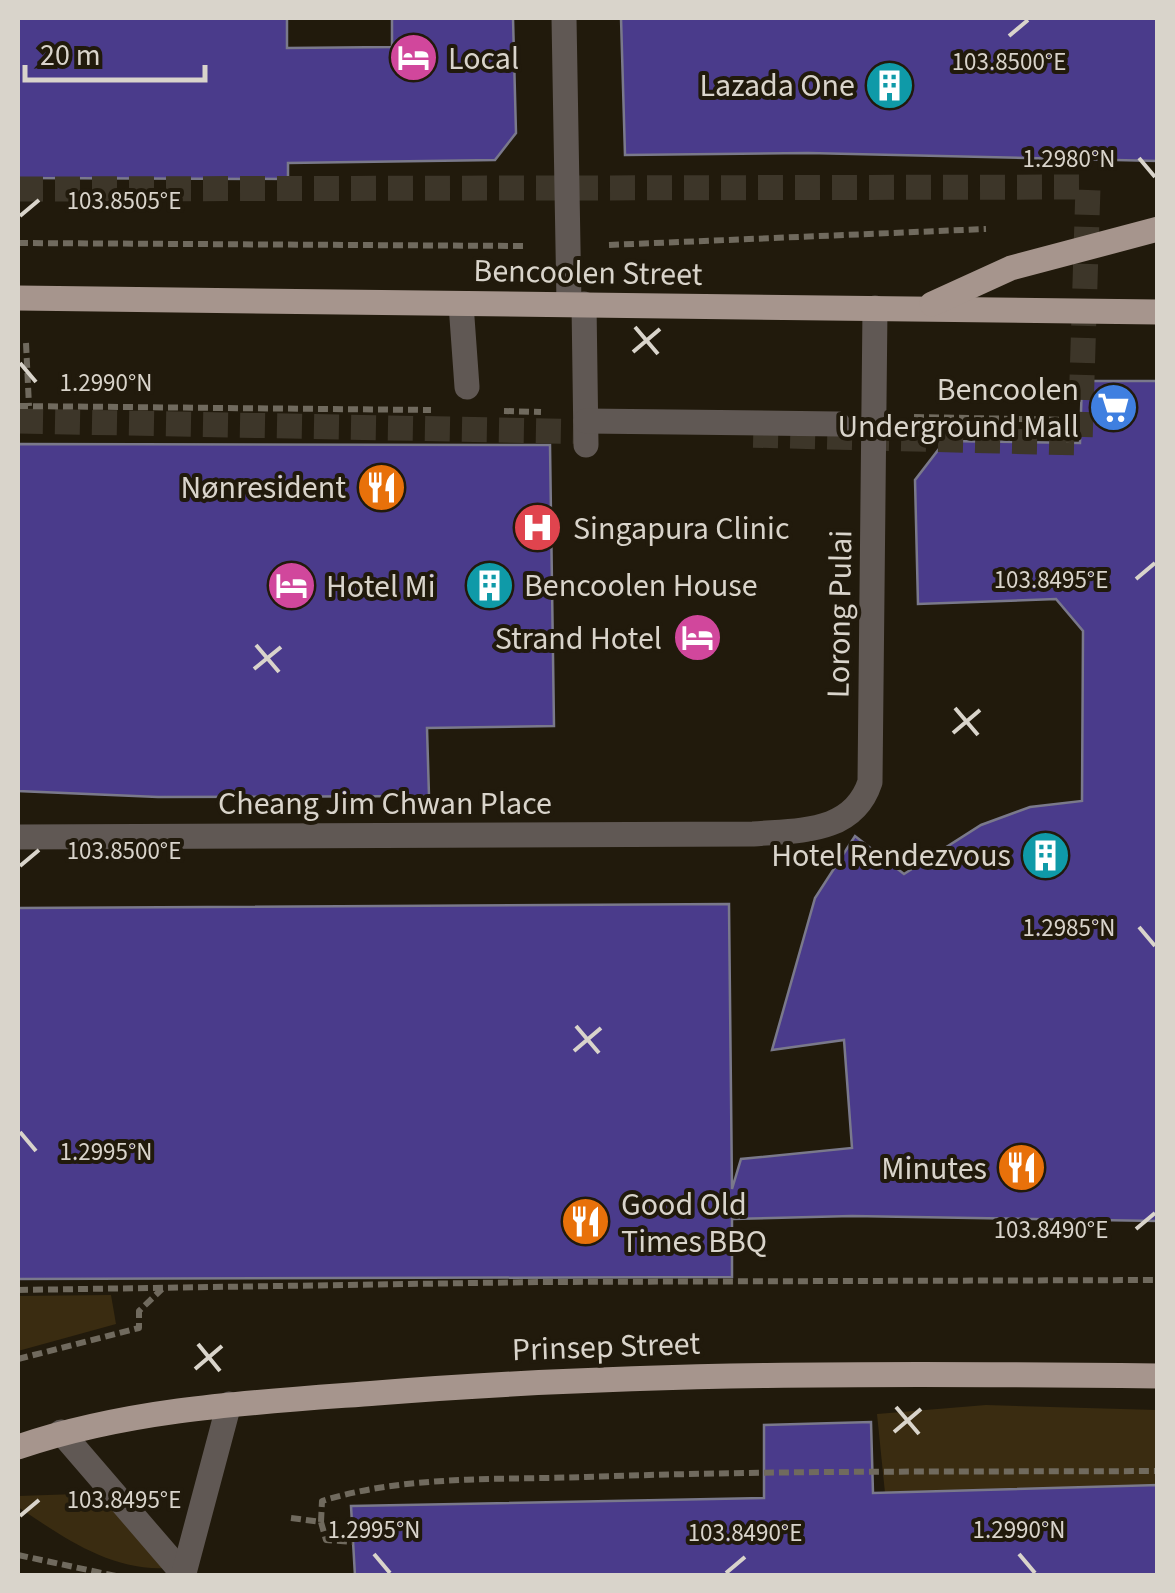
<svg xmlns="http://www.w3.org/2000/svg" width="1175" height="1593" font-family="'Source Sans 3',sans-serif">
<rect width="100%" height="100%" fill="#211a0c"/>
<g fill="#3a2c11">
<path d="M111,1295L116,1324L18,1351V1296Z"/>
<path d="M986,1405L1157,1410V1485L885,1493L877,1414Z"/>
<path d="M77,1494C127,1503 138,1529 166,1568C110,1571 63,1537 18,1507V1496Z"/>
</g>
<g fill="#4a3b8b" stroke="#7a798b" stroke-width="2.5">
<path d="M18,18H287V48L392,47V18H513L516,133L495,160L288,163V179L18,178Z"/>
<path d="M621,18H1158V161L808,153L625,155Z"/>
<path d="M1082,381H1158V1221L852,1216L732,1219V1277L18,1279V908L729,904L732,1189L741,1159L852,1148L844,1040L772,1050L815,898L855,836L904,874L981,825L1030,807L1082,801L1083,631L1056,599L918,604L915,480L945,441L1080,443Z"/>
<path d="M18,444L550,445L554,726L427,728L429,796L158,797L18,791Z"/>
<path d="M871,1422L873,1493L1158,1485V1576H355L351,1506L764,1498V1425Z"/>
</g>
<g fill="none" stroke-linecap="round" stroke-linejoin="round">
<g stroke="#3d3629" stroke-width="25" stroke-dasharray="25 12" stroke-linecap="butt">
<path d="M18,189L1088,187L1080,443L747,435"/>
<path d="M18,421L607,432"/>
</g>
<g stroke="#706a5e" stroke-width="6" stroke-dasharray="10 5" stroke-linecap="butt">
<path d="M18,243L526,246"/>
<path d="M609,245L986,229"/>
<path d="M26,343L29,406"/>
<path d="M18,406L431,410"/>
<path d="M504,411L541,412"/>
<path d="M914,417L1071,420L1069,443"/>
<path d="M18,1290L540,1282L1158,1280"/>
<path d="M18,1359L139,1328V1311L162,1289"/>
<path d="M291,1518L321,1522L326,1540L353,1542"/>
<path d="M321,1522L322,1501C405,1475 500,1480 586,1477C777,1470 967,1472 1158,1471"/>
<path d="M18,1555L116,1576"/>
</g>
<g stroke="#605854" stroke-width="25">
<path d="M564,18L569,304"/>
<path d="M461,304L467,387"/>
<path d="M584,304L586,445"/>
<path d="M586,421L838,424"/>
<path d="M18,837L753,834C799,830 853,834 870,782L875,308"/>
</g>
<g stroke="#605854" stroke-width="25">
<path d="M61,1432L185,1576"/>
<path d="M184,1573L229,1404"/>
</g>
<g stroke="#a6958d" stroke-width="25">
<path d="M18,298L1158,312"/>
<path d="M932,304L1011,268L1158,229"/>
<path d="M18,1447C132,1408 257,1402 377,1393C637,1372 896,1373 1158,1376"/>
</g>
</g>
<path fill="none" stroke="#d9d4cb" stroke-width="4" d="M1009,36L1028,20M1139,158L1155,177M20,216L39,200M635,327L658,354M633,352L660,329M20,363L36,382M1136,579L1155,563M256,645L279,672M254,669L281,647M955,708L978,735M953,733L980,710M20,866L39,850M1139,927L1155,946M576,1026L599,1053M574,1051L601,1028M20,1132L36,1151M1136,1229L1155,1213M198,1344L220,1371M195,1369L222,1346M896,1407L919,1434M894,1432L921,1409M20,1516L39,1500M374,1554L390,1573M1019,1554L1035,1573M726,1573L745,1557"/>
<defs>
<symbol id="hotel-disc" viewBox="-11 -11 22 22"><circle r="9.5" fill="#d1479c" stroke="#211a0c"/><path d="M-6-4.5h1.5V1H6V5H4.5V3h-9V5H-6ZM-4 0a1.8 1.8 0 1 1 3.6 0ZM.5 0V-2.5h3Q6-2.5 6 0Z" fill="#fff"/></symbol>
<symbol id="building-disc" viewBox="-11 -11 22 22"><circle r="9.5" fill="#0f9aa8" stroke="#211a0c"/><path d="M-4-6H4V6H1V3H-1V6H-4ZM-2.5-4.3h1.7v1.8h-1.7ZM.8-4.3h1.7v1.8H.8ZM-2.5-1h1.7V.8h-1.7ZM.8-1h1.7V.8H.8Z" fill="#fff"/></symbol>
<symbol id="supermarket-disc" viewBox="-11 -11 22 22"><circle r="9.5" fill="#3f7fe0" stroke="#211a0c"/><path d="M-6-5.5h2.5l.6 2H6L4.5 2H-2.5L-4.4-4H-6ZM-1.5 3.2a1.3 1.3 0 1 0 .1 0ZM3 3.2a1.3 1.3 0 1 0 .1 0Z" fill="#fff"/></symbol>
<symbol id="restaurant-disc" viewBox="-11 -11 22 22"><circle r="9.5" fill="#e8710a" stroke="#211a0c"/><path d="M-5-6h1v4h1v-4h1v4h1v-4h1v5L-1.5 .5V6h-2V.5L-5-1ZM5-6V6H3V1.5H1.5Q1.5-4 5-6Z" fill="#fff"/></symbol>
<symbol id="hospital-disc" viewBox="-11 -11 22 22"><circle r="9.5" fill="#e0444e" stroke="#211a0c"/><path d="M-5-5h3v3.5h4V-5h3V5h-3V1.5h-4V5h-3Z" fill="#fff"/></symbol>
</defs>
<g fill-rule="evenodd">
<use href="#hotel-disc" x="386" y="30" width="55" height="55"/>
<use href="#building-disc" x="862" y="58" width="55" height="55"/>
<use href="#supermarket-disc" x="1086" y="380" width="55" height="55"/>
<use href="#restaurant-disc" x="354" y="460" width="55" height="55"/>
<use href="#hospital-disc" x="510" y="500" width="55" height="55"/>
<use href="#building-disc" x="462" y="558" width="55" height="55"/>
<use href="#hotel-disc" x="264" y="558" width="55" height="55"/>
<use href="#hotel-disc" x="670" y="610" width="55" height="55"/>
<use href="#building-disc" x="1018" y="828" width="55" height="55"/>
<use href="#restaurant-disc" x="994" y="1140" width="55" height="55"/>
<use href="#restaurant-disc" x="558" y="1194" width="55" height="55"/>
</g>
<g text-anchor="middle" stroke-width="8" stroke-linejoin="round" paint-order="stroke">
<g font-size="32" fill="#d9d4cb" stroke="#211a0c" text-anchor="end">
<text x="448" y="69" text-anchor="start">Local</text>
<text x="855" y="96">Lazada One</text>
<text x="1079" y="400">Bencoolen<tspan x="1079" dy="37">Underground Mall</tspan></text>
<text x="346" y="498">Nønresident</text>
<text x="573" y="539" text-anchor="start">Singapura Clinic</text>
<text x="524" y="596" text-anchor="start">Bencoolen House</text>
<text x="326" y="597" text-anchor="start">Hotel Mi</text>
<text x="662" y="649">Strand Hotel</text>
<text x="1011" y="866">Hotel Rendezvous</text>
<text x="987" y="1179">Minutes</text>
<text x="621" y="1215" text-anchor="start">Good Old<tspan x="621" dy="37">Times BBQ</tspan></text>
</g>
<g font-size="32" fill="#d9d4cb" stroke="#211a0c">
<text transform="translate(588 272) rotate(1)" y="11">Bencoolen Street</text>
<text transform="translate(839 614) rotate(-89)" y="11">Lorong Pulai</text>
<text x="385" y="814">Cheang Jim Chwan Place</text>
<text transform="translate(606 1346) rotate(-2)" y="11">Prinsep Street</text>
</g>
</g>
<g font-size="25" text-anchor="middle" fill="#d9d4cb" stroke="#211a0c" stroke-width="8" stroke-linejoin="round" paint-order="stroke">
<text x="1009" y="70">103.8500°E</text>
<text x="1069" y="167">1.2980°N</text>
<text x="124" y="209">103.8505°E</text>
<text x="106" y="391">1.2990°N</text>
<text x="1051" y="588">103.8495°E</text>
<text x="124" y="859">103.8500°E</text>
<text x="1069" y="936">1.2985°N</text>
<text x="106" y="1160">1.2995°N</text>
<text x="1051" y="1238">103.8490°E</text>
<text x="124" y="1508">103.8495°E</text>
<text x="374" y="1538">1.2995°N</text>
<text x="1019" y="1538">1.2990°N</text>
<text x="745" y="1541">103.8490°E</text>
</g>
<rect width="1175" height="1593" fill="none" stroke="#d9d4cb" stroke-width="40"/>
<path d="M25 65v15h180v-15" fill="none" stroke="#d9d4cb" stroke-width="5"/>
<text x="40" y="65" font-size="30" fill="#d9d4cb" stroke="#211a0c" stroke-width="8" paint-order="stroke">20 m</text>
</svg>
